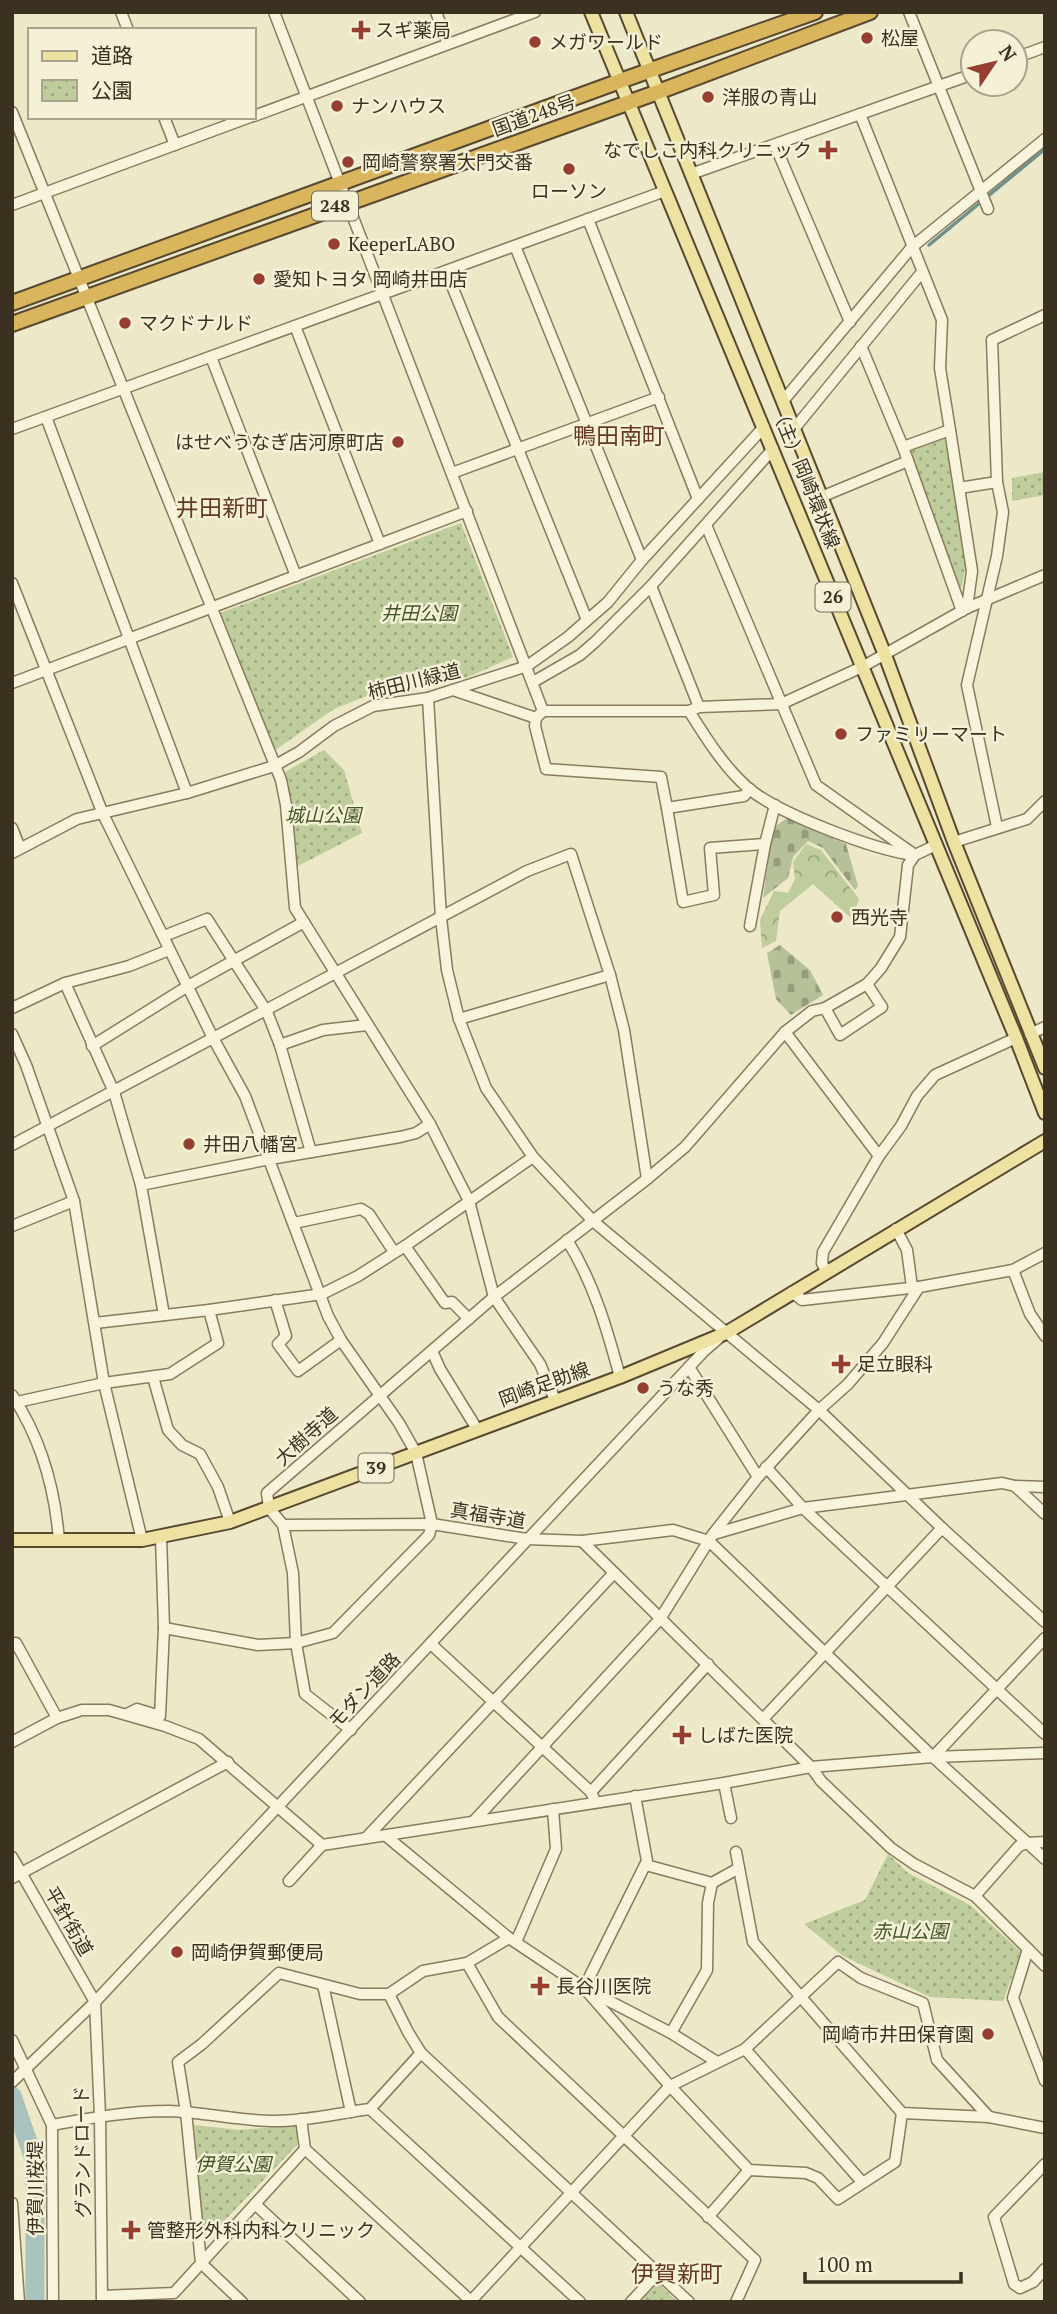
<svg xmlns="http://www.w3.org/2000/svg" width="1057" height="2314" font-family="'PT Serif','Noto Sans JP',serif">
<defs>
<pattern id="forest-crowns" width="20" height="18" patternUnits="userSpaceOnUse" patternTransform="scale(1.75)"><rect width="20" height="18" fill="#bfcc9c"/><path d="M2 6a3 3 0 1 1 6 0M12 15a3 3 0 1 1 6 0" fill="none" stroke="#9ca67f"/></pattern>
<pattern id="cemetery-stones" width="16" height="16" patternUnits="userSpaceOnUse" patternTransform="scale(1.75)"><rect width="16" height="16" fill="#b6c19a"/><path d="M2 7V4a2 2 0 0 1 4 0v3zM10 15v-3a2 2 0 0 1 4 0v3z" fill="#959d7d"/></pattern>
<pattern id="park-dots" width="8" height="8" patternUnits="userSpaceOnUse" patternTransform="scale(1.75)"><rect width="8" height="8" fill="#bfcc9c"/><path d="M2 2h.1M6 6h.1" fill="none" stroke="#9ca67f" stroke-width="1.8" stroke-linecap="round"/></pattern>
</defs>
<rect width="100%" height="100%" fill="#ede8c8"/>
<path fill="url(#forest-crowns)" d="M806,844L821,850L859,899L852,919L813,884L780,911L776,941L762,948L760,920L774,891L788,893L795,879L793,862Z"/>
<g fill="url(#cemetery-stones)">
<path d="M787,818L846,844L858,886L855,890L823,848L808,841L793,857L788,878L763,898L773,828Z"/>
<path d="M780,945L810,970L823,995L791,1015L776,999L767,953Z"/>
</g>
<g fill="url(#park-dots)">
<path d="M945,437L966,566L959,597L908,451Z"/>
<path d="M1045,472V495L1012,501V478Z"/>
<path d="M461,523L513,657L468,677L377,692L334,709L271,753L220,613Z"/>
<path d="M324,750L344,770L362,833L296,867L285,772Z"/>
<path d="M888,1854L908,1873L970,1905L1021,1952L1003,2001L930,1997L843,1956L804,1924L865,1900Z"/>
<path d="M194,2125L239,2130L299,2125L297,2145L204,2242Z"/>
<path d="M658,2283L678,2302H640Z"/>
</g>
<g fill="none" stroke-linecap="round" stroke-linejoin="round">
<path stroke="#6f908d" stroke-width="3.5" d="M929,245L1045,149"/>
<path stroke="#a9c2be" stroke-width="19" d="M12,2096L35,2162V2302"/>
<defs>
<g id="minor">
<path d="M121,12L128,30"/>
<path d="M274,12L543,711H689L699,707L781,704L862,667L967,608L1045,575"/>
<path d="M436,12L448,44"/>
<path d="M909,12L988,209"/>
<path d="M1015,58L1045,47"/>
<path d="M12,112L281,780L286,805L295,908L430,1124L469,1201L494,1297L540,1364L555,1400"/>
<path d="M860,114L942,320L940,368L950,430"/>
<path d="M254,116L535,12"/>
<path d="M164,117L175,145"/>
<path d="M775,145L850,322"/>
<path d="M691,174L973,74"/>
<path d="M12,205L250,117"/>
<path d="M588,219L698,499"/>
<path d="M515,246L642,560"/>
<path d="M446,271L587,620"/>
<path d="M295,326L380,544"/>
<path d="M861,346L903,447"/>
<path d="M211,357L296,576"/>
<path d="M783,401L912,247L1045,139"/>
<path d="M46,417L187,793"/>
<path d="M12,429L665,191"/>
<path d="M794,429L922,272"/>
<path d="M452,473L659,397"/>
<path d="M959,488L997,482"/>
<path d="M821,497L908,461"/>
<path d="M706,525L816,785L915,855"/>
<path d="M12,583L103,814L213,1038L245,1096L328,1316L341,1340L399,1423L416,1453L432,1524L429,1535L333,1633L296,1643L258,1645L164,1628"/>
<path d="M651,586L699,707"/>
<path d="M962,611L903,447L950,430L972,571L967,608"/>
<path d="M533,682L580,655L595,642L651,586L773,449"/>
<path d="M12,683L467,511"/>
<path d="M453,690L536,718"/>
<path d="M428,698L441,918L447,970L459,1019L486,1088L533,1157L593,1221L819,1410L942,1528L1045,1622"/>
<path d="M543,711L536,718L535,726L546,769L661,777L667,808"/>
<path d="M689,711C706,738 724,767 748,788C779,814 872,849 913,855"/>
<path d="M750,789L744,796L667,808L683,902L714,895L710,848L765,844"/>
<path d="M997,827L967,685L997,556L1003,512L997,482L992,340L1045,315"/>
<path d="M12,828L20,848"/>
<path d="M954,842L1027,819L1045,801"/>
<path d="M12,853L77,819L187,793L274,766L299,752L334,726L373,706L428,698L527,666L568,637L608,602L642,560L764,427"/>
<path d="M750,926L765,844L775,805"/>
<path d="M164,936L207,919L267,1012L280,1045L311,1152"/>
<path d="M65,983L114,1092L141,1185"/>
<path d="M12,1008L65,983L129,966L169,950"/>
<path d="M825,1008L840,1035L882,1007L867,984"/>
<path d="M459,1019L610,975"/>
<path d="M785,1032L879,1156"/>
<path d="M12,1034L26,1065L74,1201L104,1383L142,1540"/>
<path d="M1030,1034L1045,1027"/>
<path d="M280,1045L323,1030L367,1025"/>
<path d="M92,1046L188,986L304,922"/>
<path d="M12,1145L527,871L571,854L610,975L624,1030L647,1179"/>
<path d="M294,1223L361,1209L369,1214L394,1252"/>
<path d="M12,1226L74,1201"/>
<path d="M896,1229L907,1250L912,1287"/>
<path d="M567,1240C594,1283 607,1329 620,1377"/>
<path d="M405,1246L445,1303L452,1302L469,1319"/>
<path d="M1013,1270L1030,1314L1045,1336"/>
<path d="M826,1271L822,1263L823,1252L879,1156L901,1126L917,1096L935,1075L1016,1038"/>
<path d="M792,1292L802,1300L919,1287L1013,1270L1045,1253"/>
<path d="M275,1300L286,1336L278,1344L298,1371L341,1340"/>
<path d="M164,1315L141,1185L270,1159L400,1137L416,1133L430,1124"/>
<path d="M95,1323L209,1310L322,1294L358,1276L405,1246L533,1157"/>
<path d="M432,1351L440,1369L477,1429"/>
<path d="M689,1367L758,1477"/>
<path d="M153,1377L168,1430L182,1445L200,1454L218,1487L230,1522"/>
<path d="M12,1395C42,1440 55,1488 59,1541"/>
<path d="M17,1402L104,1383L170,1374L218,1343L209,1310"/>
<path d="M766,1467L803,1508L1045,1734"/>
<path d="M1015,1486L1045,1514"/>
<path d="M283,1525L432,1524L527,1539L582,1541L673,1530L709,1541L933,1757L1045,1859"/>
<path d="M714,1534L803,1508L1002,1483L1015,1486L1045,1487"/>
<path d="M582,1541L811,1767L821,1781L891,1848L914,1864L975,1896L1045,1966"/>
<path d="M12,1643H16L57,1718"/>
<path d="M431,1644L591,1792L595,1801"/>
<path d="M127,1714L137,1709L160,1716L164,1628L161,1537"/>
<path d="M763,1719L942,1528"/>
<path d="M351,1730L305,1694L296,1643L293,1573L283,1525L269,1508L267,1493L494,1297L647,1179L685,1147L785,1032L812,1011L825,1008L867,984L881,968L900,937L908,865L915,855L936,845"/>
<path d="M12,1742L57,1718L82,1710H109L165,1726L199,1739L322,1845"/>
<path d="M933,1757L1045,1638"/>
<path d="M724,1783L731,1818"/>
<path d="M591,1792L708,1664"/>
<path d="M474,1821L660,1619L713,1534L758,1477L819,1410L848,1384L883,1343L919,1287"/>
<path d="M386,1836L509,1938L584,1988L671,2033L717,2062"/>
<path d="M366,1838L614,1573"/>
<path d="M736,1852L753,1942L902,2113L989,2117L1045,2128"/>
<path d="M12,1857L95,2002L100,2116L102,2302"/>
<path d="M646,1865L712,1883L739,1868"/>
<path d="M12,1878L228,1762"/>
<path d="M289,1881L322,1845L724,1783L811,1767L933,1757L1045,1753"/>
<path d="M975,1896L1019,1846L1027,1843L1045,1842"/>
<path d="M516,1942L556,1849L553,1809"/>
<path d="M1028,1949L1013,1998L1045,2081"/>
<path d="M467,1963L498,2017L755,2260L736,2302"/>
<path d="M323,1985L351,2112"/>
<path d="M584,1988L670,2086L749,2170L806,2173L818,2178L838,2199L895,2162L902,2113"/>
<path d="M584,1988L647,1861L635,1796"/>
<path d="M389,1994L408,2032L421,2053L689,2302"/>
<path d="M671,2033L707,1970L708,1903L712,1883"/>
<path d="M12,2040L52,2125L53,2302"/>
<path d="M745,2049L862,2182"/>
<path d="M12,2082L95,2002L704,1351L718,1339"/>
<path d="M370,2109L580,2302"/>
<path d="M301,2119L305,2149L472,2302"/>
<path d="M52,2125C90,2118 129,2111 169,2111C204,2112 239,2121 275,2121C307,2121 339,2113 370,2109L421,2053"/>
<path d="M1045,2164L994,2217L1014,2284L1020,2288L1033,2282L1045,2269"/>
<path d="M12,2203L19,2302"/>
<path d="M255,2204L360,2302"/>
<path d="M708,2217L749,2170"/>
<path d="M102,2296L174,2293L305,2149"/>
<path d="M242,2302L201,2263L186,2112L178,2062L202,2044L279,1973L360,1994H389L423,1971L467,1963L509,1938"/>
<path d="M470,2302L670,2086L745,2049L838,1962L861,1978L923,2003L937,2060L989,2117"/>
<path d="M631,2302L658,2273"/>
</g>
<g id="major">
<path d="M591,12L1016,1038L1045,1113"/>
<path d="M626,12L885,655L954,842L1045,1068"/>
<path d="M12,1540H142L230,1522L620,1377L726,1333L1045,1141"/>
</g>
<g id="highway">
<path d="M12,303L620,81L815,12"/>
<path d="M12,324L658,92L870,12"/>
</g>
</defs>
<use href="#minor" stroke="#897b5d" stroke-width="13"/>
<use href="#major" stroke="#574931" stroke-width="16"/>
<use href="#highway" stroke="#574931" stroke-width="18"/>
<use href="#minor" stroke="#f8f4db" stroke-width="10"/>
<use href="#major" stroke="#eee2a2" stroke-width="12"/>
<use href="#highway" stroke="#d9b55d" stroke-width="14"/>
</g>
<g fill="#963e2f" stroke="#f5f1d7" stroke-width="2.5">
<path d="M357.5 19.5h7v7h7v7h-7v7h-7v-7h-7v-7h7z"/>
<circle cx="867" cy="38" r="7"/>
<circle cx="535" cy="42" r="7"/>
<circle cx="708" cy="97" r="7"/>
<circle cx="337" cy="106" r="7"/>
<path d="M824.5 139.5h7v7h7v7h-7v7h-7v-7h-7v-7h7z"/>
<circle cx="348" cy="162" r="7"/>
<circle cx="569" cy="169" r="7"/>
<circle cx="334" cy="244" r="7"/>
<circle cx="259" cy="279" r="7"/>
<circle cx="125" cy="323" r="7"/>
<circle cx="398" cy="442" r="7"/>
<circle cx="841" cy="734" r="7"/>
<circle cx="837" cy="917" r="7"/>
<circle cx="189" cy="1144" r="7"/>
<path d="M837.5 1353.5h7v7h7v7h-7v7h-7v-7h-7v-7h7z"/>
<circle cx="643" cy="1388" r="7"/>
<path d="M678.5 1724.5h7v7h7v7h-7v7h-7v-7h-7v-7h7z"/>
<circle cx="177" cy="1952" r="7"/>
<path d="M536.5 1975.5h7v7h7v7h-7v7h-7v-7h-7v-7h7z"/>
<circle cx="988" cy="2034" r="7"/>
<path d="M127.5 2219.5h7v7h7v7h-7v7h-7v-7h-7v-7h7z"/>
</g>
<g text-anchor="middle" stroke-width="5" stroke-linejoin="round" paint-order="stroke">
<g fill="#f5f1d7" stroke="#726b58" stroke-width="2">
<rect x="312" y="191.5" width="46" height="29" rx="5"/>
<rect x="815.5" y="582.5" width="35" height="29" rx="5"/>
<rect x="358.5" y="1453.5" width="35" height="29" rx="5"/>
</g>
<g font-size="18" font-weight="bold" fill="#3a3121">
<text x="335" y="212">248</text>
<text x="833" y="603">26</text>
<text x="376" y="1474">39</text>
</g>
<g font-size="19" fill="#3a3121" stroke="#f5f1d7" text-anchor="start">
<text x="375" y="37">スギ薬局</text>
<text x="881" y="45">松屋</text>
<text x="549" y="49">メガワールド</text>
<text x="722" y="104">洋服の青山</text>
<text x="351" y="113">ナンハウス</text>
<text x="812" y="157" text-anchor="end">なでしこ内科クリニック</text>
<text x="362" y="169">岡崎警察署大門交番</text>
<text x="569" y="198" text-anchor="middle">ローソン</text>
<text x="348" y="251">KeeperLABO</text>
<text x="273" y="286">愛知トヨタ 岡崎井田店</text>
<text x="139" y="330">マクドナルド</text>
<text x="384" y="449" text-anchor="end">はせべうなぎ店河原町店</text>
<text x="855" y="741">ファミリーマート</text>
<text x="851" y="924">西光寺</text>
<text x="203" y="1151">井田八幡宮</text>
<text x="857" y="1371">足立眼科</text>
<text x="657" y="1395">うな秀</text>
<text x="698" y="1742">しばた医院</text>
<text x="191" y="1959">岡崎伊賀郵便局</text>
<text x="556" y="1993">長谷川医院</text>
<text x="974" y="2041" text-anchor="end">岡崎市井田保育園</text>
<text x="147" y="2237">管整形外科内科クリニック</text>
</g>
<g font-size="19" fill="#3a3121" stroke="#f5f1d7">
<text transform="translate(534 115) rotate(-20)" y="7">国道248号</text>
<text transform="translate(806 477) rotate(68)" y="7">（主）岡崎環状線</text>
<text transform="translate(414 681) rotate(-14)" y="7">柿田川緑道</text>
<text transform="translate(544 1384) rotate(-20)" y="7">岡崎足助線</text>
<text transform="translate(306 1436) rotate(-42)" y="7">大樹寺道</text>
<text transform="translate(488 1515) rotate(9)" y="7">真福寺道</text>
<text transform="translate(364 1690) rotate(-47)" y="7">モダン道路</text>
<text transform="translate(69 1921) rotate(60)" y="7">平針街道</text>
<text transform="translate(82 2152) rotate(-91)" y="7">グランドロード</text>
<text transform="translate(35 2188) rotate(-90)" y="7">伊賀川桜堤</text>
</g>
<g font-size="19" font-style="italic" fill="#435628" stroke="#f5f1d7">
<text x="419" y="620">井田公園</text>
<text x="323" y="822">城山公園</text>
<text x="910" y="1938">赤山公園</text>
<text x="233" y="2171">伊賀公園</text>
</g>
<g font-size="23" fill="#653a21" stroke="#f5f1d7">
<text x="619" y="444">鴨田南町</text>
<text x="222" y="516">井田新町</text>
<text x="677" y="2282">伊賀新町</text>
</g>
</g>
<rect width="1057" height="2314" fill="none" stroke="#3a3121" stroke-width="28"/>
<rect x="28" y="28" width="228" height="91" fill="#f5f1d7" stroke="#aaa48e" stroke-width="2"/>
<rect x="42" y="51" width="35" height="10" fill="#eee2a2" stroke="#aaa48e" stroke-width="2"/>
<text x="91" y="63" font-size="21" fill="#3a3121">道路</text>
<rect x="42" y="80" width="35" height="21" fill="url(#park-dots)" stroke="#aaa48e" stroke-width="2"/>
<text x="91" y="98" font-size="21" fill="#3a3121">公園</text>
<g transform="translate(994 63) rotate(55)"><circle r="33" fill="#f5f1d7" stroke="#aaa48e" stroke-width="2"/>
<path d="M0-5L12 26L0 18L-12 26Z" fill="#963e2f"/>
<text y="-10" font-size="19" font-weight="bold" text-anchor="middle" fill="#3a3121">N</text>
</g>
<path d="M805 2272v10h156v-10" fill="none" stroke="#3a3121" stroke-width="3.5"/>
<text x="816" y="2272" font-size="21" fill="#3a3121" stroke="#f5f1d7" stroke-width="5" paint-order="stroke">100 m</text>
</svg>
